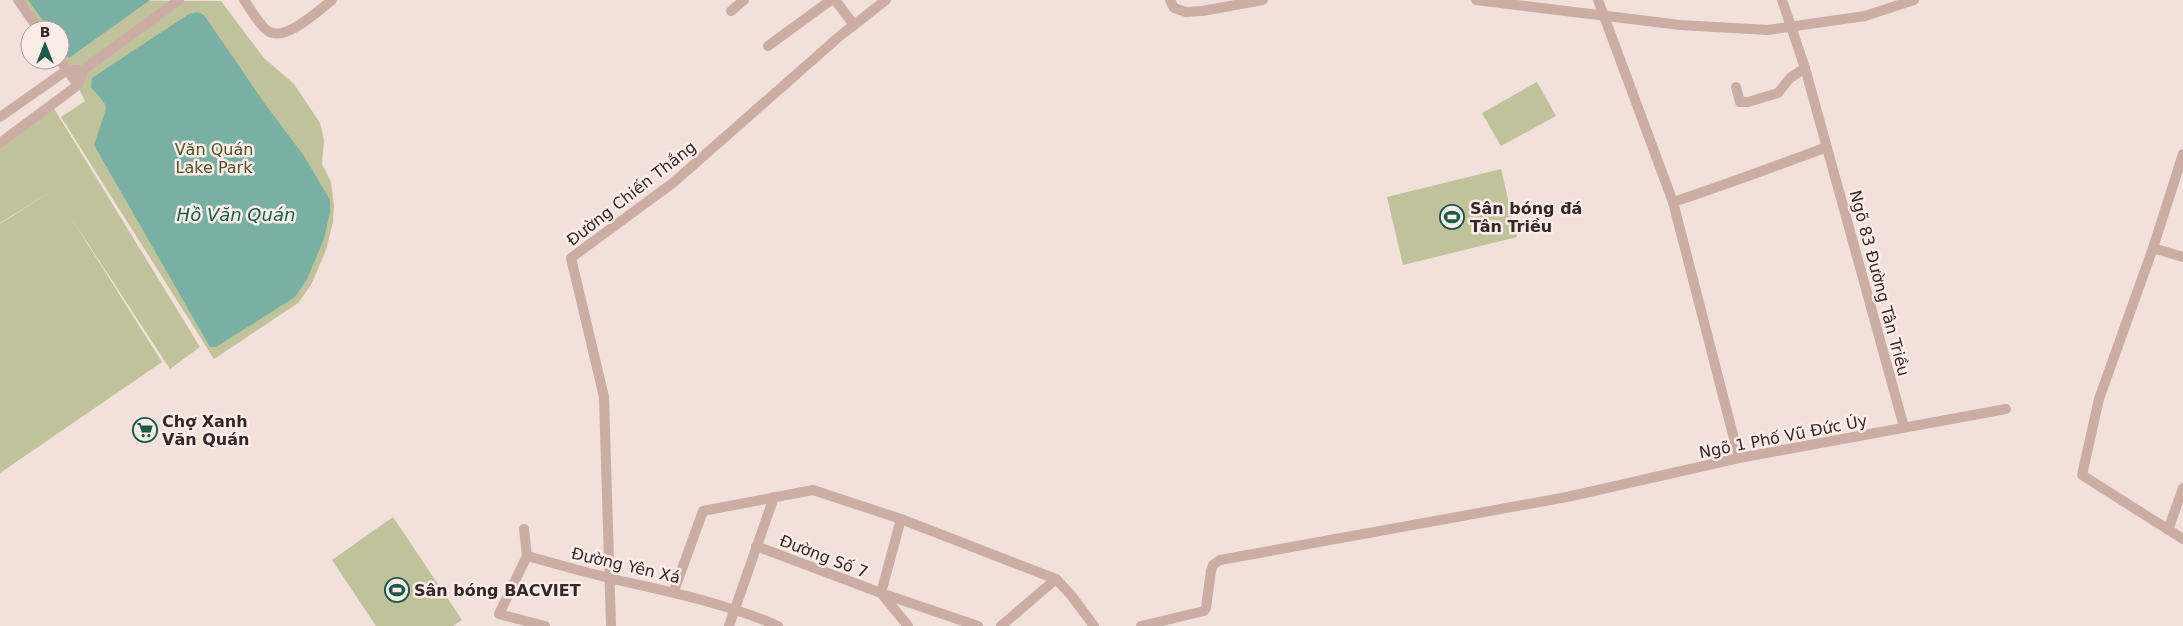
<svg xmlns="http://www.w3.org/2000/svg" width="2183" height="626" font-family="'DejaVu Sans',sans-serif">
<rect width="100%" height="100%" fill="#f2e0da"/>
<g fill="#bfc29a">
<path d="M19,0L221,1L264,58L294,84L320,123L324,140L322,164L331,182L334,205L333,222L326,250L311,285L298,303L214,359L61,117L85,101L80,91V79L60,56V30H42Z"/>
<path d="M1537,82L1556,116L1501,146L1482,113Z"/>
<path d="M53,107L200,347L170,369L68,213L162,362L0,473V224L53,190L0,223V146Z"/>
<path d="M1501,169L1517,237L1403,265L1387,197Z"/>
<path d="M393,517L462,620L453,626H376L332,560Z"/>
</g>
<g fill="#79b0a3">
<path d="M28,0H150L69,58L60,45V30H50Z"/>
<path d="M197,12L204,15L265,104L304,156L330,200V212L324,239L307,279L295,297L216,347H210L94,145L106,109L105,104L91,87L92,78L189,14Z"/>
</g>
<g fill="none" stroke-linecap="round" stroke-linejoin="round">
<g stroke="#cbada6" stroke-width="10">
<path d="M18,0L39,30"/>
<path d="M244,0C250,8 260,26 268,31C285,43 319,10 332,0"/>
<path d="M835,0L854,25"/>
<path d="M1170,0L1174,8L1186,12L1202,11L1263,0"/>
<path d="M1476,0L1680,25L1768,30L1865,16L1914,0"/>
<path d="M1598,0L1673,202L1739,458"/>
<path d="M1782,0L1805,68L1904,427"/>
<path d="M731,11L744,0"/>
<path d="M768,46L831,0"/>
<path d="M60,60L78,85"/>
<path d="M1736,87L1740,102H1748L1778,93L1790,78L1805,68"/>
<path d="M0,117L67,70H83"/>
<path d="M0,143L78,85L83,70L179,0"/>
<path d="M2183,154L2153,248L2099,399L2082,475L2183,539"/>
<path d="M1673,202C1725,185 1776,166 1827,147"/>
<path d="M2153,248L2183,257"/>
<path d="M524,529L527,556"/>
<path d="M2168,530L2183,488"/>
<path d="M756,546L881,593L978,626"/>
<path d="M674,591L703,511L813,490L901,519L1056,579L1071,595L1094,626"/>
<path d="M881,593L901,519"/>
<path d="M882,594L908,626"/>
<path d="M545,626L499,614L527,556C556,564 584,572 613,579C669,592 725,603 778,626"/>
<path d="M611,626L604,397L571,258L674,182L841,35L886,0"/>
<path d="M729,626L774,497"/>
<path d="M1001,626L1056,579"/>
<path d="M1141,626L1204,611L1206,608L1211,571L1213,565L1220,560L1567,497L1739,458L2006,409"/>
</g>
</g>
<defs>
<symbol id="stadium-ring" viewBox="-11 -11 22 22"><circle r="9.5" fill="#faece7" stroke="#1c594c" stroke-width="1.5"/><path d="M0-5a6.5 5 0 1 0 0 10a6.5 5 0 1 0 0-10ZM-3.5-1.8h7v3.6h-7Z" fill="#1c594c"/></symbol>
<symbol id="supermarket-ring" viewBox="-11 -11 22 22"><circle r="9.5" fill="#faece7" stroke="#1c594c" stroke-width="1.5"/><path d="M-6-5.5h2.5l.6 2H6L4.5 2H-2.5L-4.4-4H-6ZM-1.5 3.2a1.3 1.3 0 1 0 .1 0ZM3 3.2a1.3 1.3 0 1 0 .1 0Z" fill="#1c594c"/></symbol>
</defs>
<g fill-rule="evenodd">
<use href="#stadium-ring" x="1438" y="203" width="28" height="28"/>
<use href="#supermarket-ring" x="131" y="416" width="28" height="28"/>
<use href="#stadium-ring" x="383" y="576" width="28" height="28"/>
</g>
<g text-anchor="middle" stroke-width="5" stroke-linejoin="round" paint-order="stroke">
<g font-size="16" fill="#51552a" stroke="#faece7">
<text x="214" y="155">Văn Quán<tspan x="214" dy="18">Lake Park</tspan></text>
</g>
<g font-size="16" fill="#362827" stroke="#faece7">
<text transform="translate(631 193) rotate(-38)" y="6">Đường Chiến Thắng</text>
<text transform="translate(1880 283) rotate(75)" y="6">Ngõ 83 Đường Tân Triều</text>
<text transform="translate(1783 436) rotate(-11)" y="6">Ngõ 1 Phố Vũ Đức Úy</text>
<text transform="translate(824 556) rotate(21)" y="6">Đường Số 7</text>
<text transform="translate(626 565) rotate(13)" y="6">Đường Yên Xá</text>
</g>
<g font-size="16" font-weight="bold" fill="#362827" stroke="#faece7" text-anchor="start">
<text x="1470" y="214">Sân bóng đá<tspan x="1470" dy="18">Tân Triều</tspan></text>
<text x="162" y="427">Chợ Xanh<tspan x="162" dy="18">Văn Quán</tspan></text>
<text x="414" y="596">Sân bóng BACVIET</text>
</g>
<g font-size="18" font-style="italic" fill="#1c594c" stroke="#faece7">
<text x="236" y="221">Hồ Văn Quán</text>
</g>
</g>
<g transform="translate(45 45)"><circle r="24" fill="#faece7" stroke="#ac9e9a"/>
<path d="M0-4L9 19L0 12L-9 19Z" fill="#1c594c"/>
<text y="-8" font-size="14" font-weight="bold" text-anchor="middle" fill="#362827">B</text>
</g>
</svg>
